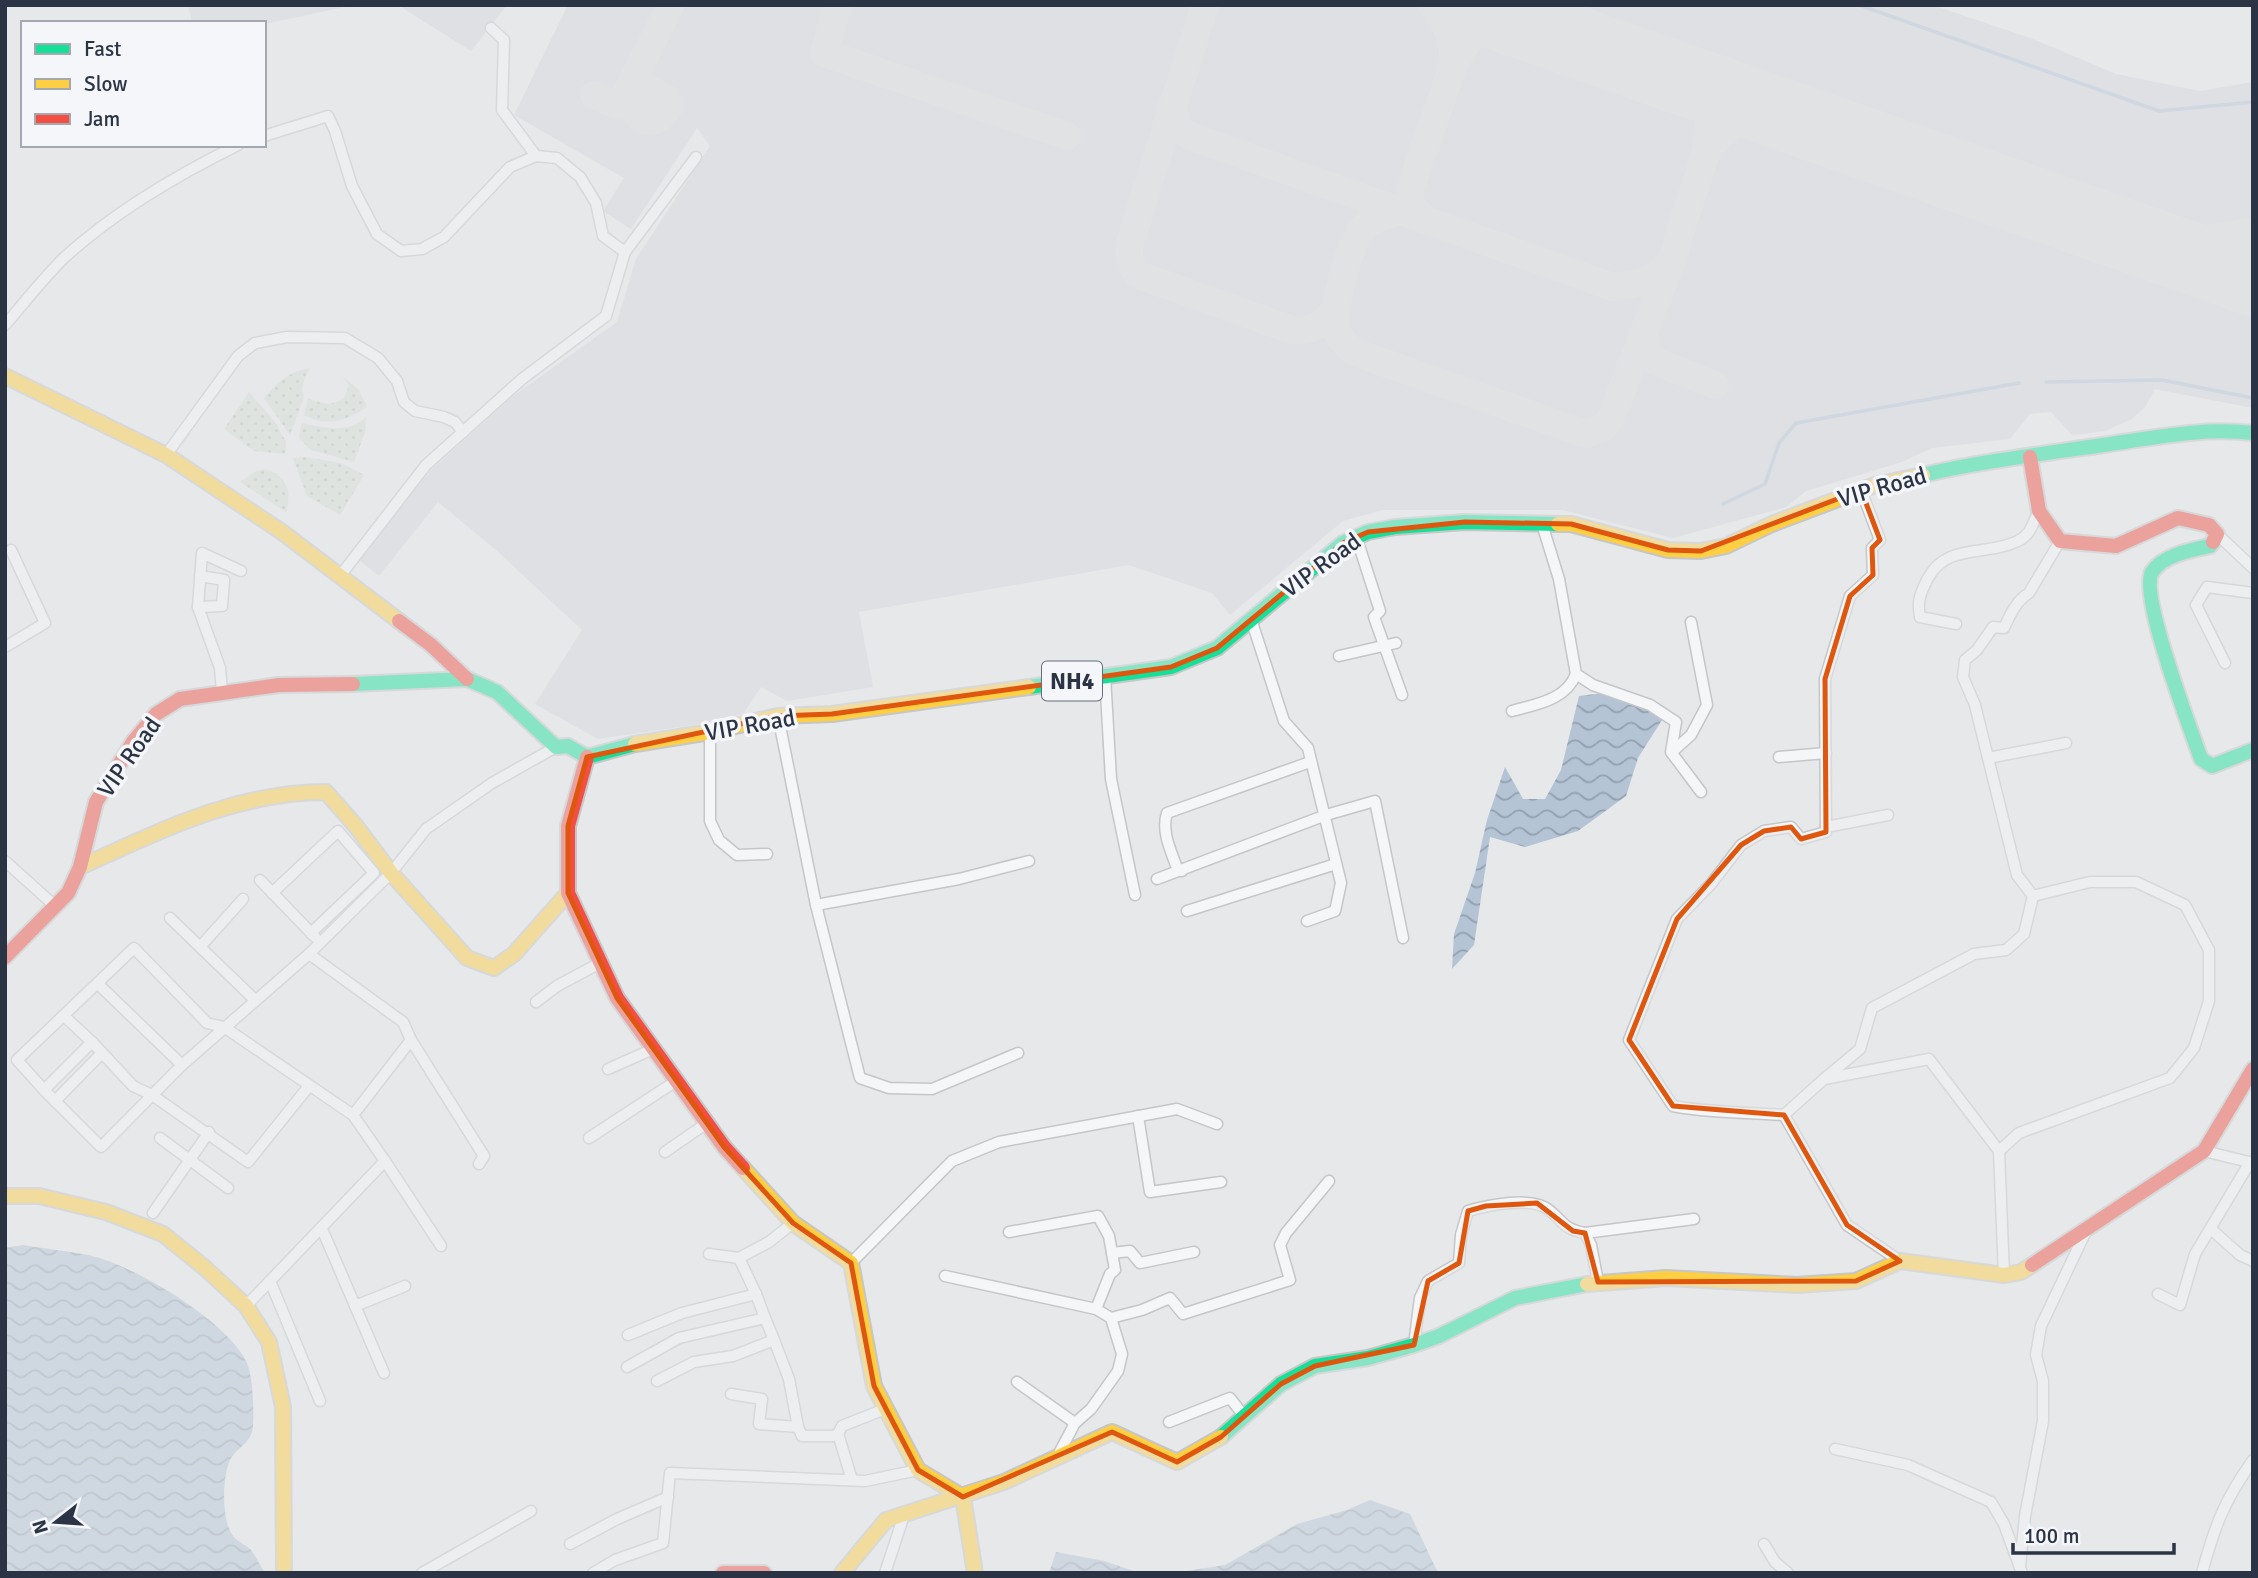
<svg xmlns="http://www.w3.org/2000/svg" width="2258" height="1578" font-family="Signika,sans-serif">
<defs>
<pattern id="grass-dots" width="8" height="8" patternUnits="userSpaceOnUse" patternTransform="scale(1.75)"><rect width="8" height="8" fill="#d6ded6"/><path d="M2 2h.1M6 6h.1" fill="none" stroke="#b8bfb9" stroke-width="1.8" stroke-linecap="round"/></pattern>
<pattern id="water-waves" width="16" height="10" patternUnits="userSpaceOnUse" patternTransform="scale(1.75)"><rect width="16" height="10" fill="#b4c4d5"/><path d="M0 5q4-4 8 0t8 0" fill="none" stroke="#93a0af"/></pattern>
</defs>
<rect width="100%" height="100%" fill="#e6e8ea"/>
<g fill="#d4d7dd">
<path d="M188,5H354L264,24L192,23Z"/>
<path d="M398,5H507L471,51Z"/>
<path d="M568,5H1932L2033,39L2116,74L2200,91L2253,82V408L2155,389L2145,407L2132,419L2105,431L2072,435L2051,412L2030,414L2010,439L1932,448L1902,462L1806,491L1786,507L1673,538L1563,510H1382L1343,521L1230,615L1212,593L1129,565L859,612L873,687L787,701L761,687L743,714L699,724L598,739L535,704L582,630L496,550L438,502L379,576L359,560L431,470L513,396L617,322L636,259L710,146L697,128L631,229L603,211L624,178L514,115Z"/>
</g>
<g fill="url(#grass-dots)">
<path d="M310,368L304,380L302,389L304,397L290,435L264,398C277,383 290,371 310,368Z"/>
<path d="M342,376L359,390L367,407C347,420 327,428 304,415L308,398C321,404 332,407 344,398L349,385Z"/>
<path d="M249,392L275,422L286,442L285,454L254,451L224,429Z"/>
<path d="M366,417L365,432L354,462L311,450L299,438L302,423C323,428 350,434 366,417Z"/>
<path d="M304,457L341,463L364,475L340,515L307,496L293,458Z"/>
<path d="M265,469C286,474 293,493 286,512L240,482L256,471Z"/>
</g>
<g fill="url(#water-waves)">
<path d="M1622,691L1662,720L1638,758L1626,796L1578,831L1525,847L1490,837L1474,945L1452,969L1454,934L1475,873L1487,820L1505,767L1523,799H1545L1561,770L1579,696Z"/>
<path d="M23,1245C46,1249 70,1251 92,1256C135,1266 229,1322 247,1363C253,1377 254,1410 253,1426C252,1443 237,1447 230,1460C222,1477 221,1522 234,1537C238,1542 246,1545 251,1550C256,1556 260,1566 265,1573H5V1248Z"/>
<path d="M1370,1500L1410,1514L1438,1573H1174L1225,1565L1297,1524L1347,1510Z"/>
<path d="M1056,1552L1104,1561L1140,1573H1049Z"/>
</g>
<g fill="none" stroke-linecap="round" stroke-linejoin="round">
<g stroke="#b4c4d5" stroke-width="3.5">
<path d="M1859,5L2159,111L2253,102"/>
<path d="M2046,382L2162,380L2253,398"/>
<path d="M1723,504L1765,484L1779,443L1796,423L2019,383"/>
</g>
<g stroke="#dadcde" stroke-width="28">
<path d="M838,5L824,53L1067,136"/>
<path d="M1205,5L1130,242C1128,257 1129,264 1139,275L1292,330C1312,331 1321,326 1334,311"/>
<path d="M1432,5C1448,30 1457,38 1451,69"/>
<path d="M627,91L631,108L643,120C655,124 667,115 670,103L667,99C657,93 638,86 637,72"/>
<path d="M594,95L616,105L623,99L671,5"/>
<path d="M1172,107L1180,130L1190,136L1613,287C1636,285 1655,280 1670,261C1676,254 1677,240 1680,231C1690,198 1711,152 1709,117C1708,104 1701,94 1693,83"/>
<path d="M1704,158C1717,131 1745,116 1774,112"/>
<path d="M1400,211C1388,215 1375,217 1365,226C1350,240 1330,311 1337,330C1340,340 1347,345 1354,352L1586,434L1604,427L1612,416L1671,262"/>
<path d="M1425,220L1411,205L1410,189L1451,72C1462,45 1477,22 1508,18"/>
<path d="M2147,243L2169,245L2253,231"/>
<path d="M1643,334L1647,352L1652,360L1715,385"/>
</g>
<path stroke="#dadcde" stroke-width="72" d="M1471,5L2253,280"/>
<defs>
<g id="street">
<path d="M491,28L504,40L502,110L536,156"/>
<path d="M264,136L328,116L335,131L352,186L377,234L401,251L422,249L444,237L510,167L536,156L557,158L580,177L596,203L603,236L625,252"/>
<path d="M5,325C25,302 44,277 66,256C117,210 177,175 238,145"/>
<path d="M166,455L238,356L255,343L287,337L345,338L378,358L397,381L404,402L415,411L444,417L455,422L463,432"/>
<path d="M1861,490L1880,540L1872,548L1873,575L1850,596L1825,679L1826,832L1801,839L1791,827L1764,831L1741,845L1711,884L1677,919L1629,1040L1673,1106C1709,1113 1746,1112 1784,1115L1824,1079L1929,1059L1999,1151"/>
<path d="M2217,534L2253,568"/>
<path d="M1356,536L1380,611L1374,617L1402,695"/>
<path d="M340,576L426,465L522,379L606,316L625,252L696,157"/>
<path d="M198,607L222,606L224,580L200,576"/>
<path d="M1251,619L1284,721L1308,748L1341,883L1335,911L1307,921"/>
<path d="M1956,624L1920,617C1917,602 1920,594 1927,580C1946,542 1985,557 2018,541C2032,534 2032,523 2039,511"/>
<path d="M5,647L45,623L11,550"/>
<path d="M1339,656L1396,643"/>
<path d="M2225,663L2196,605L2207,587L2253,593"/>
<path d="M1576,674L1593,685L1650,705L1676,722L1671,752L1701,792"/>
<path d="M1105,676L1111,779L1135,895"/>
<path d="M222,692L220,668L198,607L202,553L241,571"/>
<path d="M1512,711C1537,704 1566,700 1576,674L1559,579L1542,524"/>
<path d="M778,716L816,905L860,1078L889,1088L932,1089L1018,1053"/>
<path d="M710,732V821L719,840L737,855L767,854"/>
<path d="M1672,752L1691,735L1707,705L1691,622"/>
<path d="M1779,757L1826,753"/>
<path d="M1988,758L1975,705L1963,677L1965,660L1977,650L1993,627L2004,628C2010,615 2016,601 2029,593L2060,541"/>
<path d="M1826,827L1888,815"/>
<path d="M5,861L55,906"/>
<path d="M1182,871L1177,868C1171,851 1161,831 1167,813L1310,762"/>
<path d="M1157,879L1326,815L1375,801L1403,938"/>
<path d="M260,880L315,937"/>
<path d="M272,893L338,831L374,873L311,933"/>
<path d="M2033,896L2017,875L1988,758L2066,743"/>
<path d="M816,905L959,879L1029,861"/>
<path d="M1187,911L1336,864"/>
<path d="M170,918L255,1000"/>
<path d="M200,947L243,899"/>
<path d="M309,954L403,1022L411,1040L484,1156L479,1164"/>
<path d="M98,984L182,1065"/>
<path d="M536,1002L557,986L600,963"/>
<path d="M64,1016L92,1042L133,1086L152,1095L248,1162L309,1086"/>
<path d="M92,1042L44,1090L55,1101L102,1053"/>
<path d="M608,1069L653,1049"/>
<path d="M1824,1079L1860,1049L1872,1008L1974,954L2006,950L2024,934L2033,896L2090,882H2136L2185,905L2209,950V1001L2194,1048L2170,1078L2019,1133L1999,1151L2004,1275"/>
<path d="M44,1090L17,1060L134,948L207,1023L224,1027L353,1115L385,1161L246,1306"/>
<path d="M55,1101L101,1147L182,1065L309,954L391,873L426,829L492,783L556,747"/>
<path d="M353,1115L411,1040"/>
<path d="M1784,1115L1847,1225L1900,1261"/>
<path d="M1138,1116L1150,1192L1221,1182"/>
<path d="M160,1138L228,1188"/>
<path d="M589,1138L676,1081"/>
<path d="M2204,1151L2253,1163"/>
<path d="M665,1152L707,1123"/>
<path d="M385,1161L441,1246"/>
<path d="M153,1213L209,1132"/>
<path d="M322,1229L384,1373"/>
<path d="M2211,1229L2240,1255L2253,1261"/>
<path d="M1009,1232L1098,1216L1109,1236L1115,1270L1110,1274L1096,1309L1111,1318L1122,1354L1118,1371L1091,1409L1075,1423L1057,1457"/>
<path d="M1585,1233L1694,1219"/>
<path d="M1112,1253L1130,1251L1140,1263L1194,1252"/>
<path d="M709,1254L739,1258L769,1242L793,1223"/>
<path d="M851,1263L952,1161L999,1142L1177,1109L1217,1124"/>
<path d="M945,1276L1096,1309"/>
<path d="M270,1281L320,1401"/>
<path d="M2158,1294L2180,1305L2195,1254L2250,1162"/>
<path d="M355,1306L405,1286"/>
<path d="M1111,1318L1142,1310L1170,1298L1183,1314L1290,1280L1280,1245L1286,1233L1329,1181"/>
<path d="M628,1335L682,1313L756,1294L739,1258"/>
<path d="M774,1340L789,1379L798,1427L802,1436H832L838,1434L842,1426L885,1409"/>
<path d="M1414,1345L1420,1298L1428,1281L1459,1263L1461,1235L1468,1211C1488,1205 1532,1196 1549,1210C1564,1222 1563,1229 1585,1233L1591,1245L1598,1282"/>
<path d="M627,1367L679,1338L765,1318L756,1294"/>
<path d="M657,1381L694,1362L733,1356L774,1340L765,1318"/>
<path d="M1017,1382L1075,1423"/>
<path d="M731,1394L762,1399L759,1424L798,1427"/>
<path d="M1169,1422L1230,1398L1244,1416"/>
<path d="M838,1434L852,1480"/>
<path d="M1835,1449L1908,1465L1991,1502L2004,1524L2022,1573"/>
<path d="M570,1544L617,1519L668,1497"/>
<path d="M1764,1544L1775,1562L1788,1573"/>
<path d="M2020,1566L2025,1516L2043,1421V1381L2036,1355L2041,1326L2087,1229"/>
<path d="M422,1573L531,1511"/>
<path d="M593,1573L615,1560L663,1543L670,1473L865,1481L918,1470"/>
<path d="M885,1573L904,1515"/>
<path d="M2202,1573C2215,1525 2224,1501 2253,1460"/>
</g>
<g id="fast">
<path d="M1923,475C1982,461 2043,454 2103,445C2153,438 2203,427 2253,433"/>
<path d="M2213,542L2210,546C2191,550 2163,555 2152,572C2139,595 2191,730 2201,759L2212,766L2253,750"/>
<path d="M353,684L467,679L497,692L556,747L568,746L587,757L635,744"/>
<path d="M1029,687L1171,667L1217,648L1343,543L1368,532L1395,527L1465,522L1558,524"/>
<path d="M1221,1437L1281,1384L1315,1366L1368,1358L1414,1345L1439,1336L1515,1298L1587,1284"/>
</g>
<g id="slow">
<path d="M5,376L166,455L282,532L399,621"/>
<path d="M1558,524H1571L1668,550L1701,551L1726,546L1772,524L1875,485L1923,475"/>
<path d="M635,744L710,732L778,716L832,714L1029,687"/>
<path d="M80,867C160,831 236,792 326,792L355,825L391,873L467,958L494,968L514,954L568,893"/>
<path d="M743,1168L793,1223L851,1263L874,1386L918,1470L963,1497L975,1573"/>
<path d="M5,1196H39L106,1212L163,1234L205,1268L246,1306L269,1342L283,1407L284,1573"/>
<path d="M1587,1284L1666,1278L1797,1285L1856,1281L1900,1261L2004,1275L2021,1272L2032,1265"/>
<path d="M842,1573L886,1520L1004,1482L1112,1432L1177,1462L1221,1437"/>
</g>
<g id="jam">
<path d="M2030,457L2039,511L2060,541L2116,546L2178,518L2209,525L2217,534L2213,542"/>
<path d="M399,621L431,645L467,679"/>
<path d="M587,757L568,826V893L617,998L724,1147L743,1168"/>
<path d="M5,957L68,893L80,867L96,802L133,742L156,714L180,699L279,685L353,684"/>
<path d="M2032,1265L2204,1151L2253,1069"/>
<path d="M723,1573H764"/>
</g>
</defs>
<use href="#street" stroke="#c4c6c8" stroke-width="13"/>
<use href="#fast" stroke="#c4c6c8" stroke-width="18"/>
<use href="#slow" stroke="#c4c6c8" stroke-width="18"/>
<use href="#jam" stroke="#c4c6c8" stroke-width="18"/>
<use href="#street" stroke="#f5f6f7" stroke-width="10"/>
<use href="#fast" stroke="#16e098" stroke-width="14"/>
<use href="#slow" stroke="#ffcf43" stroke-width="14"/>
<use href="#jam" stroke="#f24e42" stroke-width="14"/>
</g>
<path d="M0 0H2258V1578H0ZM1861,490L1880,540L1872,548L1873,575L1850,596L1825,679L1826,832L1801,839L1791,827L1764,831L1741,845L1677,919L1629,1040L1673,1106L1784,1115L1847,1225L1900,1261L1856,1281L1598,1282L1585,1233L1573,1231L1537,1203L1486,1206L1468,1211L1459,1263L1428,1281L1414,1345L1315,1366L1281,1384L1221,1437L1177,1462L1112,1432L963,1497L918,1470L874,1386L851,1263L793,1223L724,1147L617,998L568,893V826L587,757L778,716L832,714L1171,667L1217,648L1343,543L1368,532L1465,522L1571,524L1668,550L1701,551Z" fill="#e6e8ea" fill-opacity=".55" fill-rule="evenodd"/>
<path fill="none" stroke="#df570f" stroke-width="5" stroke-linejoin="round" d="M1861,490L1880,540L1872,548L1873,575L1850,596L1825,679L1826,832L1801,839L1791,827L1764,831L1741,845L1677,919L1629,1040L1673,1106L1784,1115L1847,1225L1900,1261L1856,1281L1598,1282L1585,1233L1573,1231L1537,1203L1486,1206L1468,1211L1459,1263L1428,1281L1414,1345L1315,1366L1281,1384L1221,1437L1177,1462L1112,1432L963,1497L918,1470L874,1386L851,1263L793,1223L724,1147L617,998L568,893V826L587,757L778,716L832,714L1171,667L1217,648L1343,543L1368,532L1465,522L1571,524L1668,550L1701,551Z"/>
<g text-anchor="middle" stroke-width="7" stroke-linejoin="round" paint-order="stroke">
<rect fill="#f4f6f9" stroke="#676e7b" stroke-width="2" x="1042" y="661.5" width="60" height="39" rx="5"/>
<g font-size="23" font-weight="bold" fill="#2b3445">
<text x="1072" y="689">NH4</text>
</g>
<g font-size="24" fill="#2b3445" stroke="#f4f6f9">
<text transform="translate(1882 487) rotate(-16)" y="8">VIP Road</text>
<text transform="translate(1321 565) rotate(-36)" y="8">VIP Road</text>
<text transform="translate(750 725) rotate(-10)" y="8">VIP Road</text>
<text transform="translate(129 757) rotate(-55)" y="8">VIP Road</text>
</g>
</g>
<rect width="2258" height="1578" fill="none" stroke="#2b3445" stroke-width="14"/>
<rect x="21" y="21" width="245" height="126" fill="#f4f6f9" stroke="#a4a8b1" stroke-width="2"/>
<rect x="35" y="44" width="35" height="10" fill="#16e098" stroke="#a4a8b1" stroke-width="2"/>
<text x="84" y="56" font-size="21" fill="#2b3445">Fast</text>
<rect x="35" y="79" width="35" height="10" fill="#ffcf43" stroke="#a4a8b1" stroke-width="2"/>
<text x="84" y="91" font-size="21" fill="#2b3445">Slow</text>
<rect x="35" y="114" width="35" height="10" fill="#f24e42" stroke="#a4a8b1" stroke-width="2"/>
<text x="84" y="126" font-size="21" fill="#2b3445">Jam</text>
<g transform="translate(56 1522) rotate(253)" stroke="#f4f6f9" stroke-width="5" paint-order="stroke">
<path d="M0-5L12 26L0 18L-12 26Z" fill="#2b3445"/>
<text y="-10" font-size="19" font-weight="bold" text-anchor="middle" fill="#2b3445">N</text>
</g>
<path d="M2013 1543v10h161v-10" fill="none" stroke="#2b3445" stroke-width="3.5"/>
<text x="2024" y="1543" font-size="21" fill="#2b3445" stroke="#f4f6f9" stroke-width="5" paint-order="stroke">100 m</text>
</svg>
